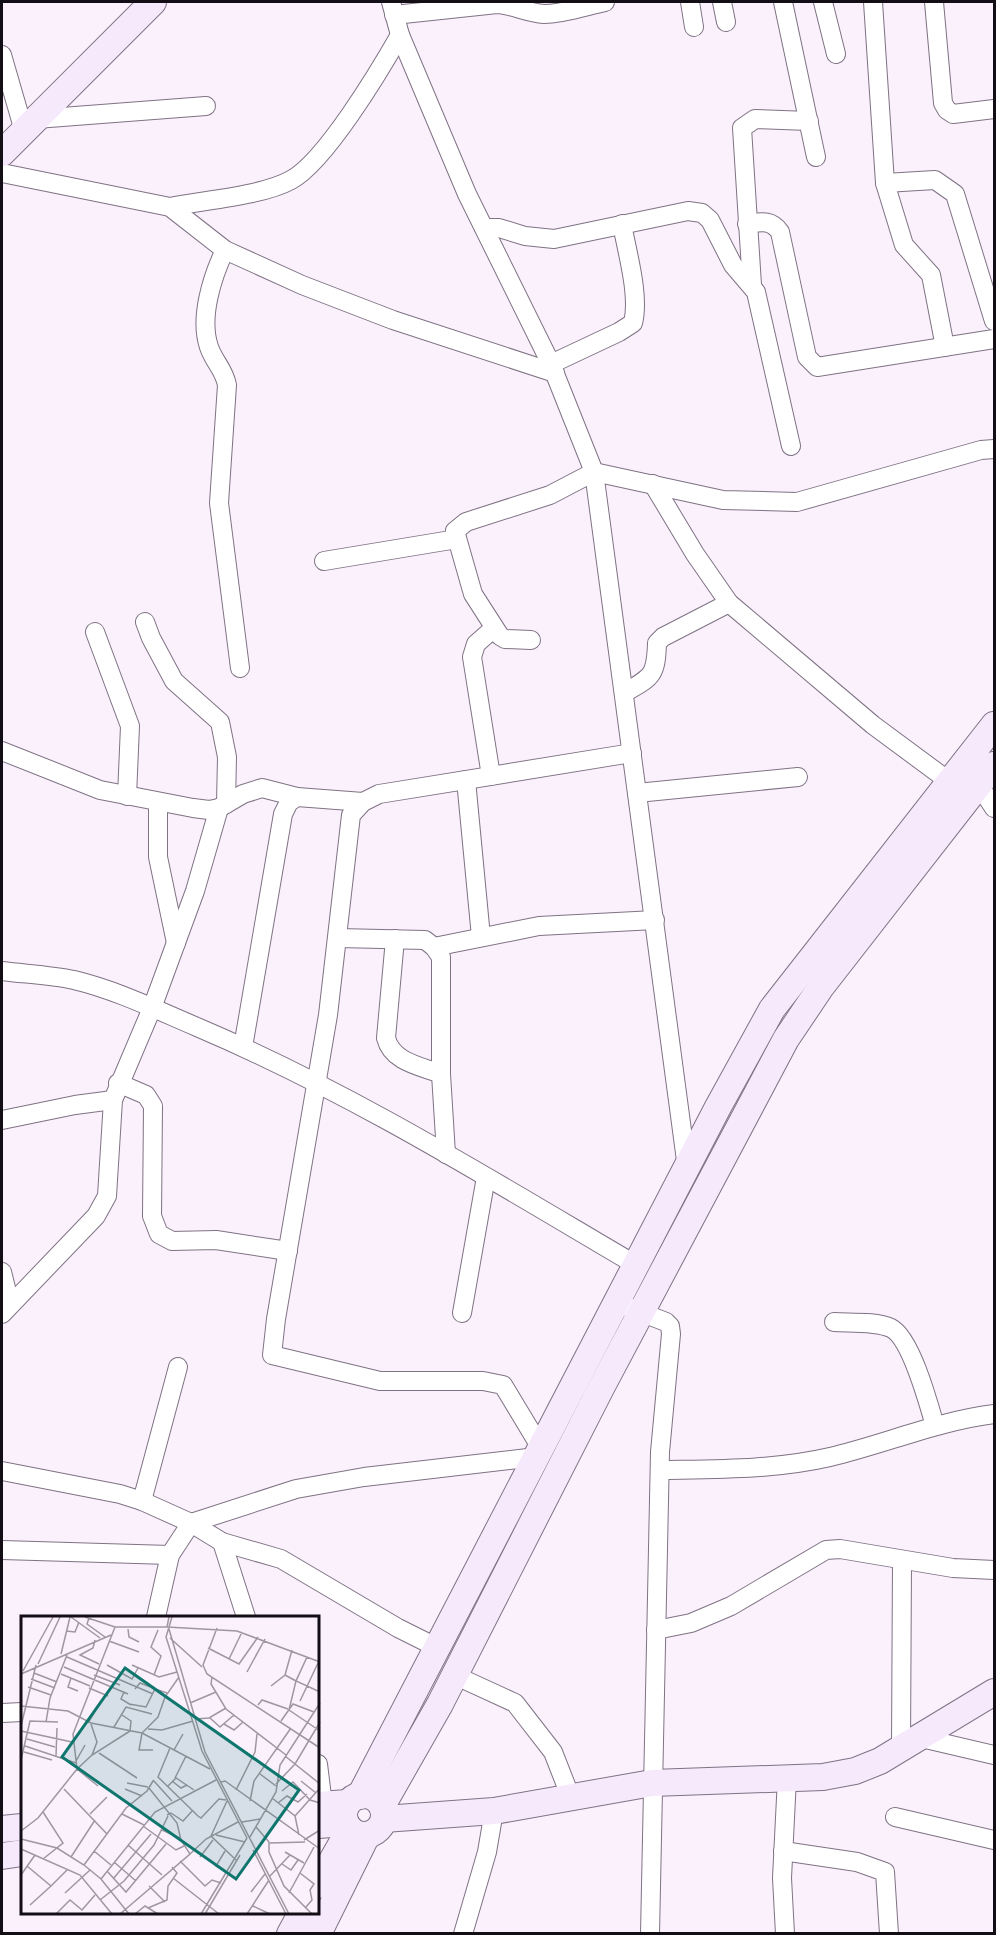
<svg xmlns="http://www.w3.org/2000/svg" width="996" height="1935" font-family="Jost,sans-serif">
<rect width="100%" height="100%" fill="#faf1fd"/>
<g fill="none" stroke-linecap="round" stroke-linejoin="round">
<defs>
<g id="street">
<path d="M391,2L400,35L467,194L551,364L594,472L687,1168"/>
<path d="M690,2L694,27"/>
<path d="M722,2L726,22"/>
<path d="M783,2L816,157"/>
<path d="M823,2L836,54"/>
<path d="M873,2L885,183L904,245L931,275L945,347"/>
<path d="M934,2L943,103L947,110L953,114L994,109"/>
<path d="M394,15L497,4C513,5 527,13 544,14C564,14 586,6 605,2"/>
<path d="M2,55L24,131"/>
<path d="M36,119L206,106"/>
<path d="M2,173L170,207L225,250L302,285L393,320L555,373"/>
<path d="M885,183L935,180L955,194L994,321"/>
<path d="M170,207C204,200 262,196 291,180C325,162 380,70 400,35"/>
<path d="M747,224C761,222 771,219 780,232L807,357L817,367L994,339"/>
<path d="M484,228H499L525,236L554,239L688,211L702,213L710,220L733,265L756,292L791,446"/>
<path d="M225,250C212,277 199,318 209,347C214,362 224,369 227,385L219,503L240,668"/>
<path d="M752,285L742,128L755,119L809,121"/>
<path d="M551,364L619,332L633,323C640,296 627,252 622,224"/>
<path d="M653,484L695,554L729,603L873,725L950,782"/>
<path d="M324,561L457,539"/>
<path d="M145,622L151,638L174,681L220,722L227,757L226,804"/>
<path d="M95,632L130,726L127,796"/>
<path d="M531,640L505,639L500,636L473,594L455,531L466,522L550,495L594,472L723,500L797,502L981,450L994,449"/>
<path d="M624,693C652,677 656,676 657,643L663,637L729,603"/>
<path d="M2,751L100,790L193,808L209,810L219,808L243,794L262,788L297,797"/>
<path d="M491,776L472,657L476,644L494,628"/>
<path d="M466,780L481,937"/>
<path d="M979,785L994,808"/>
<path d="M637,793L798,777"/>
<path d="M158,802V857L176,943"/>
<path d="M338,938L425,940L434,947L441,957V1074L446,1154"/>
<path d="M395,939L386,1038C392,1062 420,1066 441,1074"/>
<path d="M434,947L539,926L655,920"/>
<path d="M2,971C25,974 50,975 74,980C116,990 157,1010 197,1027C350,1092 493,1181 636,1265"/>
<path d="M243,1047L283,814L289,802L297,797L363,802"/>
<path d="M118,1083L146,1095L153,1106L152,1216L159,1234L172,1241L216,1240L288,1251"/>
<path d="M2,1120L75,1105L113,1100"/>
<path d="M2,1272L10,1304"/>
<path d="M617,1303L666,1322L670,1326L671,1334L660,1452L650,1934"/>
<path d="M462,1313L486,1177"/>
<path d="M2,1314L96,1216L107,1196L113,1100L152,1008L195,891L219,808"/>
<path d="M834,1322C851,1323 875,1321 891,1328C911,1338 929,1405 935,1426"/>
<path d="M541,1448L503,1385L483,1381H380L272,1355L276,1319L328,1015L351,815L363,802L379,794L632,753"/>
<path d="M660,1470C716,1469 774,1470 830,1457C885,1444 938,1421 994,1414"/>
<path d="M2,1471L120,1494L142,1501L191,1523L222,1542L281,1559L398,1628L436,1647"/>
<path d="M142,1501L178,1367"/>
<path d="M222,1542L246,1617"/>
<path d="M2,1550L170,1555"/>
<path d="M156,1617L170,1555L191,1523L296,1489L364,1477L536,1457"/>
<path d="M656,1630L691,1623L731,1606L826,1550L840,1549L953,1568L994,1570"/>
<path d="M454,1675L515,1703L553,1752L571,1798"/>
<path d="M2,1713L22,1712"/>
<path d="M917,1737L994,1755"/>
<path d="M901,1747L902,1561"/>
<path d="M318,1764L323,1805"/>
<path d="M895,1817L994,1840"/>
<path d="M783,1851L857,1862L885,1872L889,1934"/>
<path d="M463,1934L487,1852L494,1811"/>
<path d="M785,1934L782,1878L787,1778"/>
</g>
<g id="secondary">
<path d="M2,153L153,2"/>
<circle cx="364" cy="1815" r="20"/>
<path d="M360,1796L718,1107L772,1009L994,725"/>
<path d="M318,1805L348,1803"/>
<path d="M382,1806L440,1704L601,1388L786,1039L821,987L994,765"/>
<path d="M384,1819L494,1811L652,1783L823,1777L855,1771L880,1761L994,1692"/>
<path d="M318,1825L346,1823"/>
<path d="M2,1829L22,1827"/>
<path d="M2,1856L22,1853"/>
<path d="M318,1885L350,1829"/>
<path d="M290,1934L302,1912"/>
<path d="M318,1934L367,1835"/>
</g>
</defs>
<use href="#street" stroke="#7f7284" stroke-width="20"/>
<use href="#secondary" stroke="#7f7284" stroke-width="28"/>
<use href="#street" stroke="#fff" stroke-width="18"/>
<use href="#secondary" stroke="#f7e9fc" stroke-width="26"/>
</g>
<g transform="translate(21 1616)">
<rect width="298" height="298" fill="#faf1fd"/>
<path fill="none" stroke="#9e96a0" stroke-width="1.5" d="M50,1L79,22M64,1L94,11M151,1L145,21L181,135L226,222M68,2L66,8L84,21M146,11L216,15L299,46M196,12L182,49L186,58L299,132M107,13L108,21L118,26M148,13L184,136L268,298M45,15L54,16L58,6M149,22L181,51M74,24L72,32L59,39L78,48M88,25L118,36M187,32L218,48L237,21M40,38L49,1M46,41L132,78M286,41L275,65L299,76M208,43L221,16M17,48L39,1M86,49L111,63L117,52M111,49L138,61L156,56M43,51L107,78M2,55L32,1M226,56L244,23M13,57L36,66M0,58L90,19M40,58L69,70M73,59L99,69M133,59L140,40L130,31L137,14M264,59L275,65L268,94L299,115M191,61L190,68L205,93L265,139M50,62L47,71L57,75M10,63L34,72M250,70L264,59L271,34M7,71L30,79M68,72L87,80M114,73L119,67L135,73M103,76L100,83L110,89M279,85L298,45M169,87L195,76M108,88L125,91L134,73L146,77M237,89L241,84L267,93M0,90L47,95L70,107L121,117L189,153M101,99L110,105L109,115M189,102L199,111L213,99M174,103L188,102L205,92M260,105L272,88L293,96M25,106L29,82L46,39M67,107L80,85M70,108L76,126L71,139M203,108L213,114L222,106M0,110L15,49M93,111L105,91L131,98M127,113L141,114L172,105M0,115L51,126M6,123L34,131M4,130L55,147M149,132L137,161L177,200L180,202L198,183L205,184M132,134H118L121,117L137,101L144,81L158,61M153,134L162,118M3,136L31,144M78,137L116,162M35,140L36,112M264,140L299,168M0,144L9,105L37,106M55,145L64,129M239,158L255,170M154,162L165,140M132,164L151,185M151,165L160,172L166,169M280,165L295,177M200,166L204,165L299,233M106,167L127,171M255,168L274,148L299,106M77,170L56,153L71,139L109,115M147,170L155,162L173,174M43,173L86,218M104,173L121,180M215,174L234,136L236,118M261,175L272,166L289,184L299,187M251,182L274,200L278,219M206,185L190,220L215,244M229,185L233,165L270,112M257,187L266,180L277,186L286,178M69,198L86,181M101,198L123,209M146,199L150,197L162,205L172,194M274,200L299,172M221,206L239,203M122,210L155,234L163,230M235,211L248,226V236L263,270L291,298M141,214L159,222M0,215L17,202L56,153L52,118L94,11H146L148,1M195,219L224,226M229,221L255,176L259,149L299,87M0,223L36,232L63,249L80,263L108,298M283,224L299,214M249,227L284,226M107,229L141,259M0,233L59,259L91,298M232,234L265,298M73,235L90,249M204,235L195,250L208,258M264,236L283,247M169,238L185,223L217,206M50,241L74,204M179,241L192,224M22,243L42,227L22,196M159,245L184,270L191,264L200,267M93,246L115,265M261,248L270,254L277,244M63,249L105,192L126,175L132,165M6,250L30,270L47,253M86,255L105,276L145,228M279,257L293,268L289,274L291,284L285,291M0,259L14,239M249,260L269,239M152,262L198,298M80,263L134,196L195,164M92,263L130,218M128,270L144,286M230,276L244,258M44,277L69,254M268,277L293,231M79,284L103,265L133,229L147,200M9,289L30,270M232,290L249,298M127,292L146,284L147,270L156,257L151,251M35,298L49,284L61,294L74,279M99,298L169,238L160,224L156,207L128,172M114,298L124,290L137,298M180,298L226,222M184,298L219,239M226,298L248,264"/>
<path fill="#0f766e" fill-opacity="0.15" stroke="#0f766e" stroke-width="3" d="M104,52L278,174L215,263L41,141Z"/>
<rect width="298" height="298" fill="none" stroke="#130e15" stroke-width="3"/>
</g>
<rect width="996" height="1935" fill="none" stroke="#130e15" stroke-width="6"/>
</svg>
